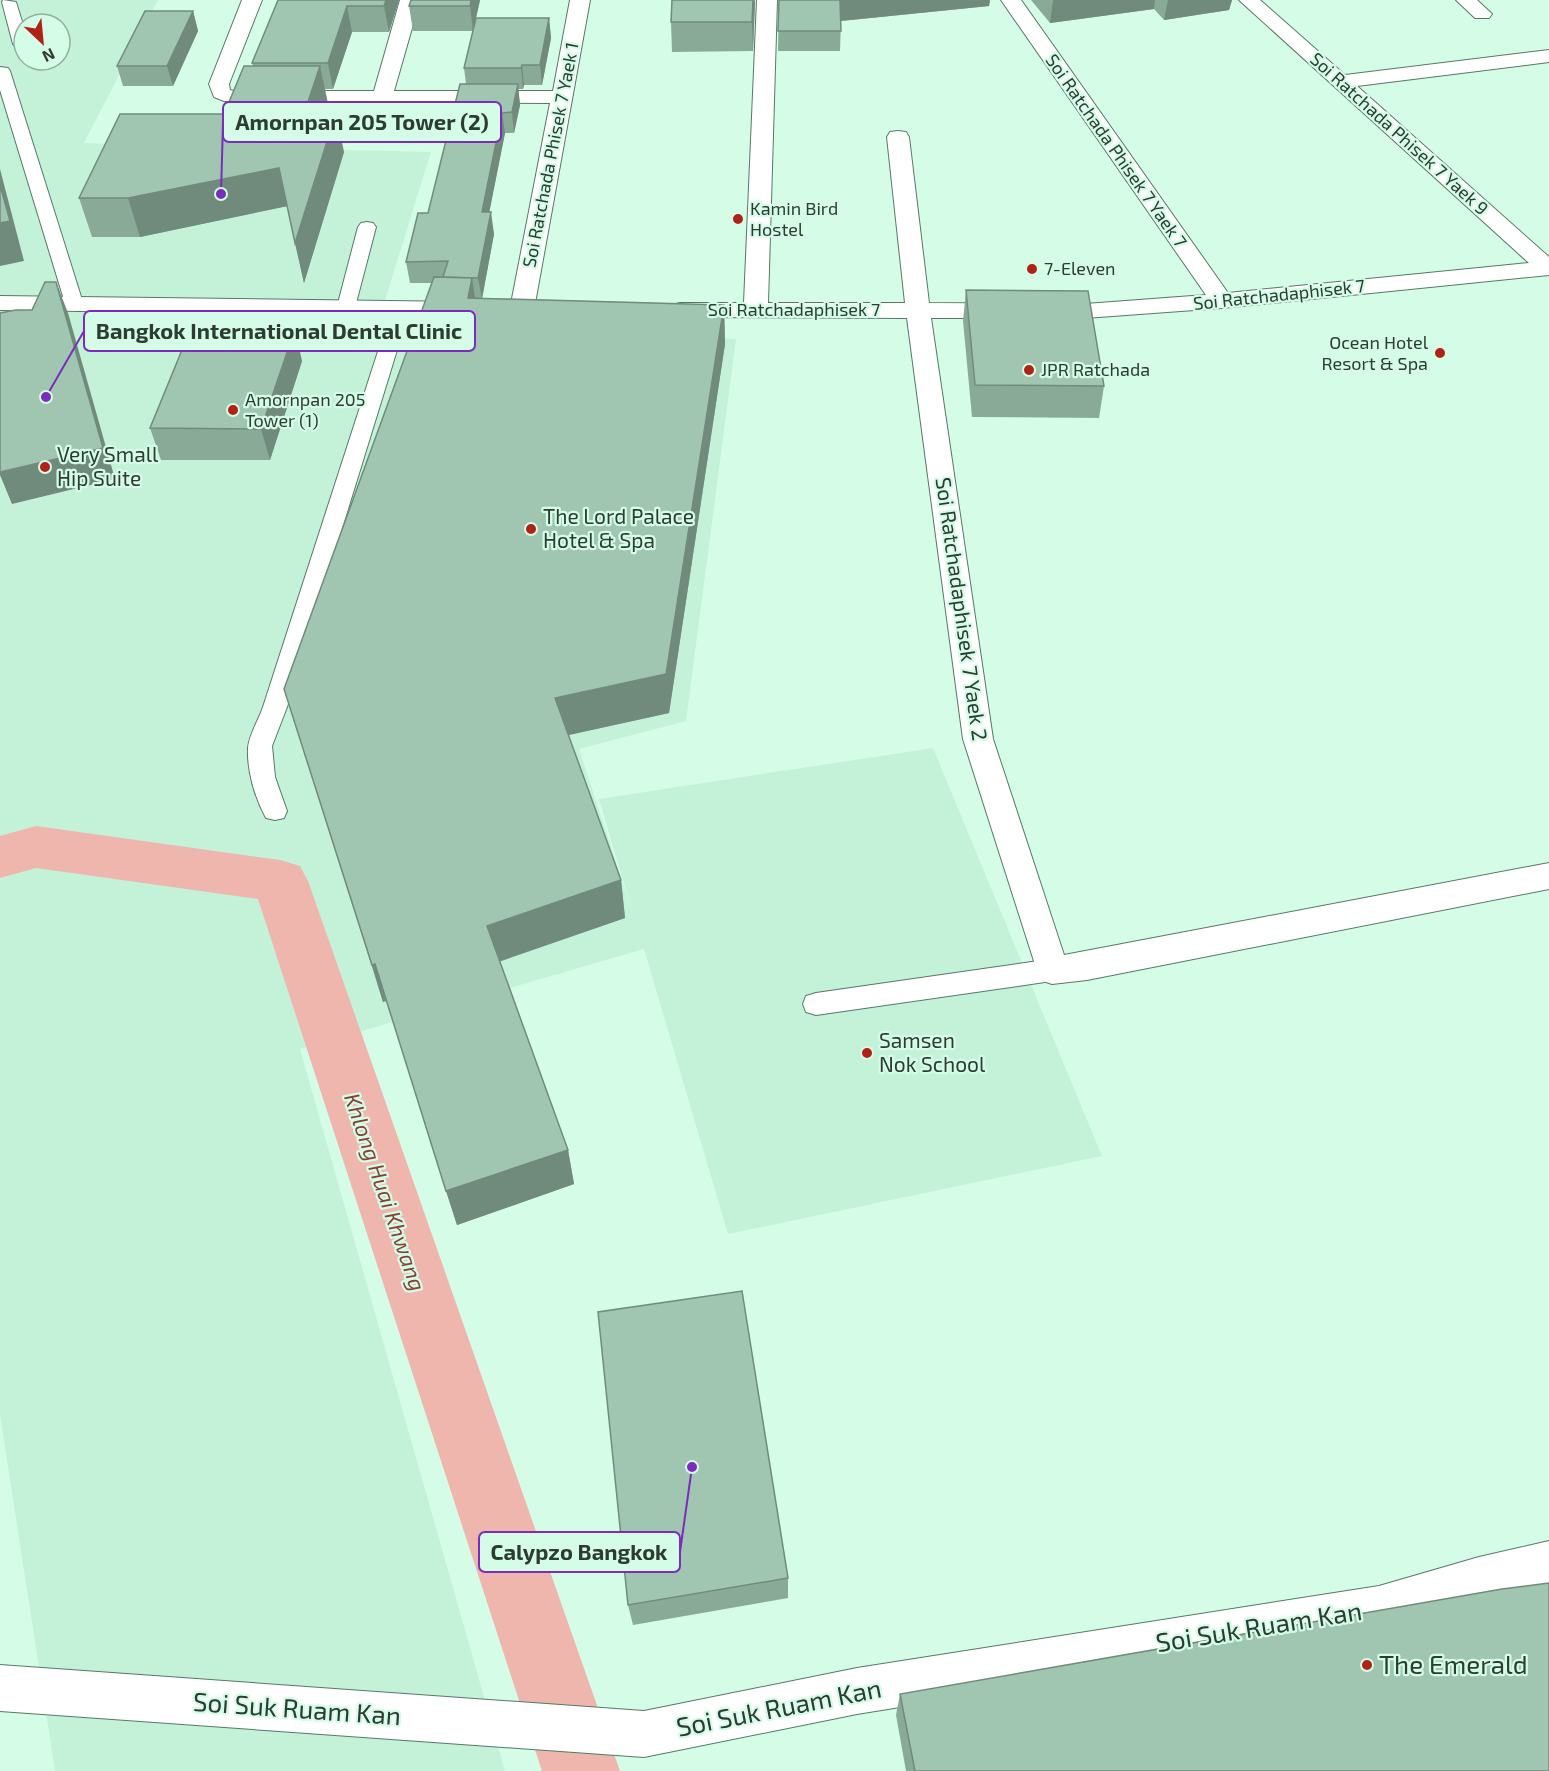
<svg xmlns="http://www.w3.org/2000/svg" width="1549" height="1771" font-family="'Exo 2',sans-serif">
<rect width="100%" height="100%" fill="#d5fce7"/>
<path fill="#c4f2d9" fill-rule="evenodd" d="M0,0H158L84,143L431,152L377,326L736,339L686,721L579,749L633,914L599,799L933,748L1102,1156L728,1234L644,949L300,1049L505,1771H55L0,1415ZM24,24H60V60H24Z"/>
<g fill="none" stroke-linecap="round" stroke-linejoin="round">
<path fill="#efb6ad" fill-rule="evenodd" d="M36,826L280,860L300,866L308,881L620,1771H542L258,899L36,868L0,878V836Z"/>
<defs>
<g id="service">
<path d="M3,0L16,2L24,28V48L16,47L13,44L2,2Z"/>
<path d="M0,67L8,68L10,71L83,303L81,307H67L65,303L0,90Z"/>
<path d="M367,222L373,223L376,227L355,307L353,311H339L337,307L358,227L361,223Z"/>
<path d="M401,302L408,304L410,308L287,707L272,746L275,777L287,811L284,818L275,820L266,818C255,798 247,771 248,748C249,735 259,719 263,707L392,308L394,304Z"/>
<path d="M1052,959L1061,962L1065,970L1061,978L1052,981L816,1015L806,1012L803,1004L806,996L816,993Z"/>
</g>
<g id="minor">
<path d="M242,0H262L229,84L230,90L234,91H374L400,0H420L394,91H553L570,0H590L534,309L530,314L522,316L514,314L510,309L550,103L224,101L214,97L209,84Z"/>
<path d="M757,0H777L768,303H905L887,137L890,132L898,131L906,132L909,137L929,303L1085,304L1206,295L1001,0H1021L1228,293L1529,263L1239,0H1260L1345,75L1549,50V62L1357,86L1549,257V275L1222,308L1085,318H931L993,739L1064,955L1549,863V889L1087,980L1052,984L1040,980L963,739L907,318L680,317L672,315L668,310L672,305L680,303H744Z"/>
<path d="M1456,0H1477L1492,14L1489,18H1475Z"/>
<path d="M0,296L466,302L474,304L478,309L474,314L466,316L0,310Z"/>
<path d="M1549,1541V1585L1479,1601L1379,1630L857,1714L644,1757L0,1711V1665L644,1711L857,1668L1379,1586L1479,1557Z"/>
</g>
</defs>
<use href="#service" stroke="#557966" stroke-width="2"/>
<use href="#minor" stroke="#557966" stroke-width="2"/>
<use href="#service" fill="#fff" fill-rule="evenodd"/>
<use href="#minor" fill="#fff" fill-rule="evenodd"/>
</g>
<g fill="#8aaa98">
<path d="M278,0H399L389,32H352L333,89H325L328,104L325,113L344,152L304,283L287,206L140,237H92L79,198L224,114L253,66L252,63Z"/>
<path d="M411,0H480L476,18H549L551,38L542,85H524L523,89H518L520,105L514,133H505L489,212L494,234L482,298L724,305L725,344L669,713L568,735L621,880L625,918L499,962L568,1150L574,1184L457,1225L386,1001L383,1002L284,689L432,283H410L406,262L428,213L466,84L464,68L473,31H413L409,6Z"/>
<path d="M672,0H755L753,51L672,52L671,22Z"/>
<path d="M779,0H990L989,6L841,21L840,51H778Z"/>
<path d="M1031,0H1232L1229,10L1164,20L1154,9L1050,23Z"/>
<path d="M193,11L198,31L173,86H123L117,66Z"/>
<path d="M966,290L1104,386L1099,418L972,417L963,321Z"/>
<path d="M302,361L270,460H161L150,428Z"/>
<path d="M788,1578V1598L633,1625L628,1605Z"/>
<path d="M900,1694L1549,1771H906L896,1715Z"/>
</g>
<g fill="#708b7c">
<path d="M386,0H399L389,32L384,6Z"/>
<path d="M471,0H480L473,31L470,6Z"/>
<path d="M753,0L755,1L753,51L752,22Z"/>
<path d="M851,0H990L989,6L840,21V1Z"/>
<path d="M1053,0H1155L1154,9L1050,23Z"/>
<path d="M1168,0H1232L1229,10L1164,20Z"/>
<path d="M347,6L352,32L333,89L328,63Z"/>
<path d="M193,11L198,31L173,86L167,66Z"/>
<path d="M549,18L551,38L542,85L540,65Z"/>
<path d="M522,65L524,85L523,89L521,68Z"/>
<path d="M320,66L328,104L312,152L304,114Z"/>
<path d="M518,84L520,105L514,133L512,112Z"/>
<path d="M336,113L344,152L304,283L295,243Z"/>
<path d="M502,113L505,133L485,234L482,212Z"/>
<path d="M279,168L288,206L140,237L128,198Z"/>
<path d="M0,169L24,261L0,266Z"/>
<path d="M491,212L494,234L482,299L478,278Z"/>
<path d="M472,278L478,316L468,298Z"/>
<path d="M56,282L68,313L115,479L12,504L0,475V472Z"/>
<path d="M724,305L725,344L669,713L560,737L555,698Z"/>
<path d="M295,329L302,361L270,460L261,429Z"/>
<path d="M621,880L625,918L494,963L487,926Z"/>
<path d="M375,964L386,1001L383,1002L372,965Z"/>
<path d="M568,1150L574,1184L457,1225L446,1191Z"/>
</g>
<g fill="#a0c6b1" stroke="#708b7c" stroke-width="1.5">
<path d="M278,0H386L384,6H347L328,63H252Z"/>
<path d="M411,0H471L470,6H409Z"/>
<path d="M672,0H753L752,22H671Z"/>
<path d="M779,0H851L840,1L841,31H778Z"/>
<path d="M145,11H193L167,66H117Z"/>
<path d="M476,18H549L540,65H522L521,68H464Z"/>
<path d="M244,66H320L304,114L336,113L295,243L279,168L128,198H79L120,114H224Z"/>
<path d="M460,84H518L512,112L502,113L482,212H491L478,278L443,277L448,261L406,262L418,213H428Z"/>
<path d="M0,185L10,221L0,223Z"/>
<path d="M434,277L472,278L468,298L724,305L666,674L555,698L621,880L487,926L568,1150L446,1191L375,964L372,965L284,689Z"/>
<path d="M45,282H56L103,448L0,472V313L16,310H32Z"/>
<path d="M966,290L1088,291L1104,386L975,385Z"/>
<path d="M191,328L295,329L261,429L150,428Z"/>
<path d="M742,1291L788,1578L628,1605L598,1312Z"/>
<path d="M1549,1583V1771H915L900,1694L1502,1589Z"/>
</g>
<g fill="#b02116" stroke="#d5fce7" stroke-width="2">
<circle cx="738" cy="219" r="6"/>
<circle cx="1032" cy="269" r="6"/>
<circle cx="1440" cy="353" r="6"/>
<circle cx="1029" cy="370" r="6"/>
<circle cx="233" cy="410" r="6"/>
<circle cx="45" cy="467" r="6"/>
<circle cx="531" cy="529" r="6"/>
<circle cx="867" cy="1053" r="6"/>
<circle cx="1367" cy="1665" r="6"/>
</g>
<g text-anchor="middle" stroke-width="4.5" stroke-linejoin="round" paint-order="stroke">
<g font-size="18" fill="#2c3c33" stroke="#d5fce7">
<text transform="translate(1399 134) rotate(42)" y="6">Soi Ratchada Phisek 7 Yaek 9</text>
<text transform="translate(1116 151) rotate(55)" y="6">Soi Ratchada Phisek 7 Yaek 7</text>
<text transform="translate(551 155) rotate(-79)" y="6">Soi Ratchada Phisek 7 Yaek 1</text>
<text transform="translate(1279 295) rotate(-6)" y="6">Soi Ratchadaphisek 7</text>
<text x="794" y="316">Soi Ratchadaphisek 7</text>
</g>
<g font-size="18" fill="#2c3c33" stroke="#d5fce7" text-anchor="start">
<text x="750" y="215">Kamin Bird<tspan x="750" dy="21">Hostel</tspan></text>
<text x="1044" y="275">7-Eleven</text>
<text x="1428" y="349" text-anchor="end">Ocean Hotel<tspan x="1428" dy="21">Resort &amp; Spa</tspan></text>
<text x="1041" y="376">JPR Ratchada</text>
<text x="245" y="406">Amornpan 205<tspan x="245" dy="21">Tower (1)</tspan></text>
</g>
<g font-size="21" fill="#2c3c33" stroke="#d5fce7" text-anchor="start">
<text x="57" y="462">Very Small<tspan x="57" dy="24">Hip Suite</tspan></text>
<text x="543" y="524">The Lord Palace<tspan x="543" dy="24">Hotel &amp; Spa</tspan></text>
<text x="879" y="1048">Samsen<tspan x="879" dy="24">Nok School</tspan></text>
</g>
<g font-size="21" fill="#2c3c33" stroke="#d5fce7">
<text transform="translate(961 609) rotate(82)" y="7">Soi Ratchadaphisek 7 Yaek 2</text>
</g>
<g font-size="22" font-style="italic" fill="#853f35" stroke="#d5fce7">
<text transform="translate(385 1192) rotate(71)" y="8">Khlong Huai Khwang</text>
</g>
<g font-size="26" fill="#2c3c33" stroke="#d5fce7">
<text transform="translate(1259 1627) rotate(-9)" y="9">Soi Suk Ruam Kan</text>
<text transform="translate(779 1708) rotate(-11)" y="9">Soi Suk Ruam Kan</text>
<text transform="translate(297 1709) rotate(4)" y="9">Soi Suk Ruam Kan</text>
</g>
<g font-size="26" fill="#2c3c33" stroke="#d5fce7" text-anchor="start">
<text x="1379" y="1674">The Emerald</text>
</g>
</g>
<path fill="none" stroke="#7b2cbf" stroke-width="2" d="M221 194L223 122M46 397L84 331M692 1467L680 1552"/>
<g fill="#7b2cbf" stroke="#d5fce7" stroke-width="2">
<circle cx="221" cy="194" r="6"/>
<circle cx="46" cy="397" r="6"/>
<circle cx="692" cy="1467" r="6"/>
</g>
<g fill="#d5fce7" stroke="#7b2cbf" stroke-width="2">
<rect x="223" y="102" width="278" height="40" rx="6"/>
<rect x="84" y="311" width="391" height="40" rx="6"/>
<rect x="479" y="1532" width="201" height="40" rx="6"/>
</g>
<g font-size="22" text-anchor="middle" font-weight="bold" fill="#2c3c33">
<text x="362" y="130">Amornpan 205 Tower (2)</text>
<text x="279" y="339">Bangkok International Dental Clinic</text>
<text x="579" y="1560">Calypzo Bangkok</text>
</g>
<g transform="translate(42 42) rotate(154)"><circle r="28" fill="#d5fce7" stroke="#91af9f" stroke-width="1.5"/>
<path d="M0-4.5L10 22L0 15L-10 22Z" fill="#b02116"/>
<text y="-9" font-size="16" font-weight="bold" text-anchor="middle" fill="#2c3c33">N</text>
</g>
</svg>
